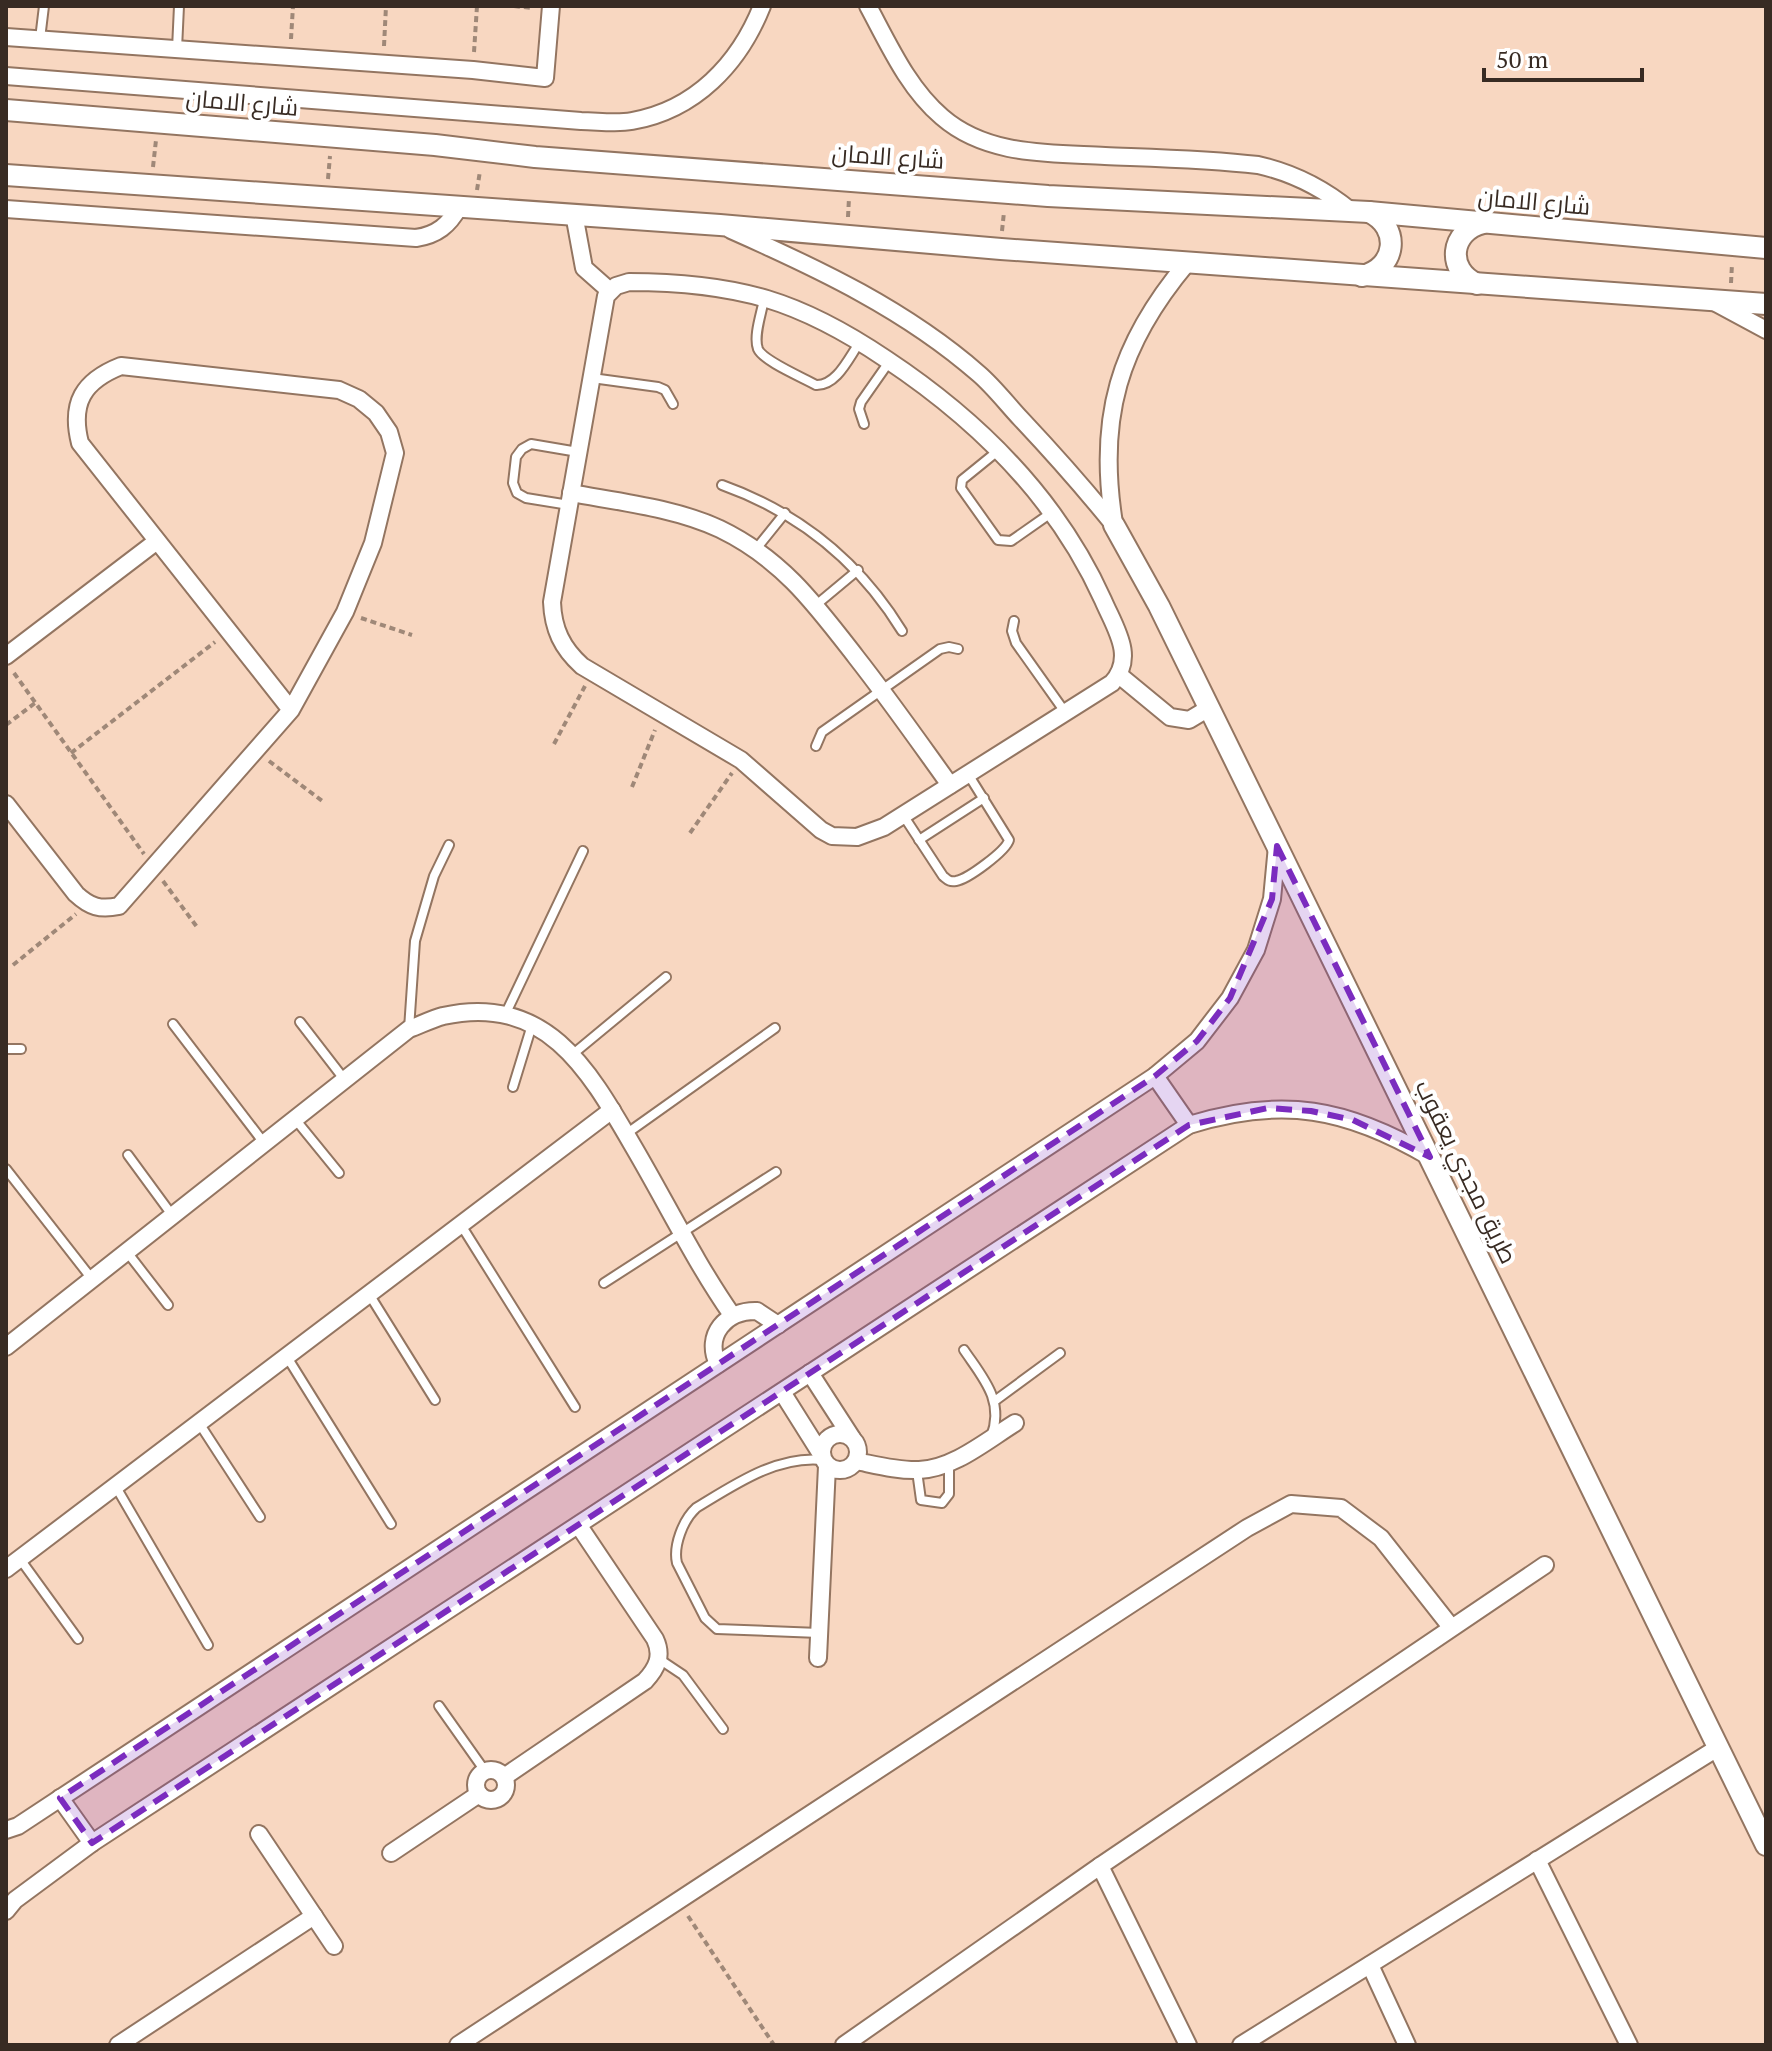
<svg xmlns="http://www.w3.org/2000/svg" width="1772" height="2051" font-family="'PT Serif',Cairo,serif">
<rect width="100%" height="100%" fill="#f8d7c1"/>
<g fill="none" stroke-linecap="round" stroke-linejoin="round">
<defs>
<g id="service">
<path d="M40,39L44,6"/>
<path d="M177,49L179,6"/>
<path d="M764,299C762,312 753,336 758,349C763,361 804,378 816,385C837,386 849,357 860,342"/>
<path d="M592,378L658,387L665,390L673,404"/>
<path d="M864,424L859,409L861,402L889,362"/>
<path d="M999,450L962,480L961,488L998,540L1011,541L1051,513"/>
<path d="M722,485C800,513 859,561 902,631"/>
<path d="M569,505L526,498L517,493L513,483L516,457L522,449L531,444L578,452"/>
<path d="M756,549L785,513"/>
<path d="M816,605L858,570"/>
<path d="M1014,621L1012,631L1016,643L1065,712"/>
<path d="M816,746L822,732L940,649L949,647L958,649"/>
<path d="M903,815L943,876C948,880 949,882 956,881C968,879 1006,851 1009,840L968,774"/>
<path d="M919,840L984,798"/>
<path d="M505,1015L583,851"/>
<path d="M300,1022L344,1079"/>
<path d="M173,1024L264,1143"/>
<path d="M409,1029L415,941L434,876L449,845"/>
<path d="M6,1049H21"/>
<path d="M573,1054L666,977"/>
<path d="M513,1087L532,1025"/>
<path d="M295,1119L339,1173"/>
<path d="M626,1134L775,1028"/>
<path d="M128,1155L172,1215"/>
<path d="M6,1169L92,1279"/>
<path d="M461,1225L575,1407"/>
<path d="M127,1252L168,1305"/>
<path d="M604,1283L776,1172"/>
<path d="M369,1294L435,1400"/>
<path d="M964,1350C983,1378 1005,1401 991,1437"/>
<path d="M287,1357L391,1524"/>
<path d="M996,1400L1060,1353"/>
<path d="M199,1423L260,1517"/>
<path d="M917,1471L921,1500L942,1503L949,1494V1463"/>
<path d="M116,1487L208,1645"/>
<path d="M20,1559L78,1639"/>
<path d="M819,1633L717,1629L705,1618L677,1563C673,1546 683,1520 696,1508C734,1485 777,1455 823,1460"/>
<path d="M659,1659L683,1675L723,1729"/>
<path d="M439,1706L485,1771"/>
</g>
<g id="minor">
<path d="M868,6C889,45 908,88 942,117C987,156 1049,153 1105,156C1156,158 1207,159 1258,165C1294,173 1323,188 1351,211"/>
<path d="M6,37L473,70L545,78L551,6"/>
<path d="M6,76L581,121C597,121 616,124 632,121C695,110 739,64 762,6"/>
<path d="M6,209L416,238C437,235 449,225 459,207"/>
<path d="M574,214L584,268L610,291"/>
<path d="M731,230C819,269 906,310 979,374C994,387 1007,404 1021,419C1053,453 1084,488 1114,525"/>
<path d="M629,282C675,282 723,286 767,299C810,312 849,334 886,359C978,420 1057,498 1103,600C1115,628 1136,657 1112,683L884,827L857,837L832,836L821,830L741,760L582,666C562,648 553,629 552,602L606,296L616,286Z"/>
<path d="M1714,302L1766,330"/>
<path d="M571,493C620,502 675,508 720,529C782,559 815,604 856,657C889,699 919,742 950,785"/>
<path d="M1114,523C1097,418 1119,344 1187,263"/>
<path d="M6,656L157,541"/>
<path d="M1119,675L1170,717L1189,720L1209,708"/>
<path d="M6,804L76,894C90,907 100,910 119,906L291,710L345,612L373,543L395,453L389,432L376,413L359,399L339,390L121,366C83,381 70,403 80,443L291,710"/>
<path d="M1155,1076L1189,1125"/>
<path d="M6,1347L409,1029C420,1025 432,1019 443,1016C546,993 589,1070 633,1146C666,1202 695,1262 732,1315"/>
<path d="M718,1364C704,1335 726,1310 757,1311L778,1325"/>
<path d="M810,1373L852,1438"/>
<path d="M782,1392L821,1454"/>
<circle cx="840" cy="1452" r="18"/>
<path d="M856,1461C876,1465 898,1471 919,1470C953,1469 986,1441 1015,1423"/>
<path d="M6,1569L612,1110"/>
<path d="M818,1658L827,1466"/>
<circle cx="491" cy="1785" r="15"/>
<path d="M504,1777L645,1681C657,1668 663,1656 655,1639L579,1526"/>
<path d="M60,1798L92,1843"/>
<path d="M6,1830L18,1826L1155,1076L1197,1041L1230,998L1256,950L1272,899L1277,846"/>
<path d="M259,1834L334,1946"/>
<path d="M391,1853L479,1794"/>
<path d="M1537,1860L1629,2045"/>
<path d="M1100,1866L1188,2045"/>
<path d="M6,1911L15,1900L92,1843L1189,1125C1282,1096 1347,1108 1430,1157"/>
<path d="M1370,1965L1407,2045"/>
<path d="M118,2045L314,1916"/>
<path d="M458,2045L1247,1528L1291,1504L1341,1508L1381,1538L1451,1627"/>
<path d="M844,2045L1100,1866L1545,1565"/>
<path d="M1241,2045L1719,1747"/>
</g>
<g id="tertiary">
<path d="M6,110L435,145L535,157L1048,196L1369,212L1766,248"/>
<path d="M6,175L720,225L1001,249L1766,304"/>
<path d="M1362,276C1397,268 1401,227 1369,212"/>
<path d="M1477,284C1446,270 1450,231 1483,223"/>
<path d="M1114,525L1159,606L1277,846L1766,1845"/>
</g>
</defs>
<use href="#service" stroke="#937561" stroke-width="12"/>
<use href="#minor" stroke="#937561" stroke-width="20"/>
<use href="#tertiary" stroke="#937561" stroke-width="24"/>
<g stroke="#9f8878" stroke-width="4" stroke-dasharray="6 4" stroke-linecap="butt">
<path d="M514,6L532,8"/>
<path d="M291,39L293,6"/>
<path d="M384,46L386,6"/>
<path d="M474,52L477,6"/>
<path d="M153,167L156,140"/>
<path d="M328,179L330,156"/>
<path d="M477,190L480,171"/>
<path d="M848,217L849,198"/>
<path d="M1002,231L1004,212"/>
<path d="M1731,283L1732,264"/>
<path d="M361,618L412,635"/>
<path d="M14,673L144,854"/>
<path d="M6,725L35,703"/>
<path d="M554,744L585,686"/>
<path d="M71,753L215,642"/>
<path d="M269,761L325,803"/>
<path d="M632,787L655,730"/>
<path d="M690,833L732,773"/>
<path d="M163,881L197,927"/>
<path d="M13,965L76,914"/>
<path d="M688,1916L774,2045"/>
</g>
<use href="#service" stroke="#fff" stroke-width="8"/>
<use href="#minor" stroke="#fff" stroke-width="16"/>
<use href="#tertiary" stroke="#fff" stroke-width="20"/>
</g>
<path fill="#7b2cbf" fill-opacity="0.2" stroke="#7b2cbf" stroke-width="6" stroke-dasharray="16 10" stroke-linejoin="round" d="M1277,846L1430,1157L1353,1120L1311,1111L1268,1108L1189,1125L92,1843L60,1798L1155,1076L1197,1041L1230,998L1272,899Z"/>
<g text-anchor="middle" stroke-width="8" stroke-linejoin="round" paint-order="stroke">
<g font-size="24" fill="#382b23" stroke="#fff">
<text transform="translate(242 103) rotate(5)" y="8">شارع الامان</text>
<text transform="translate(888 157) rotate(4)" y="8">شارع الامان</text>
<text transform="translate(1534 202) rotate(5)" y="8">شارع الامان</text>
<text transform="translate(1466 1172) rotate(64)" y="8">طريق مجدي يعقوب</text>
</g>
</g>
<rect width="1772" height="2051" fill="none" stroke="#382b23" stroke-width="16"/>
<path d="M1484 68v12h158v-12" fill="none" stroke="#382b23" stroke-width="4"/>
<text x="1496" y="68" font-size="24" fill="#382b23" stroke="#ffffff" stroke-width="6" paint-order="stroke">50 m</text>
</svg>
